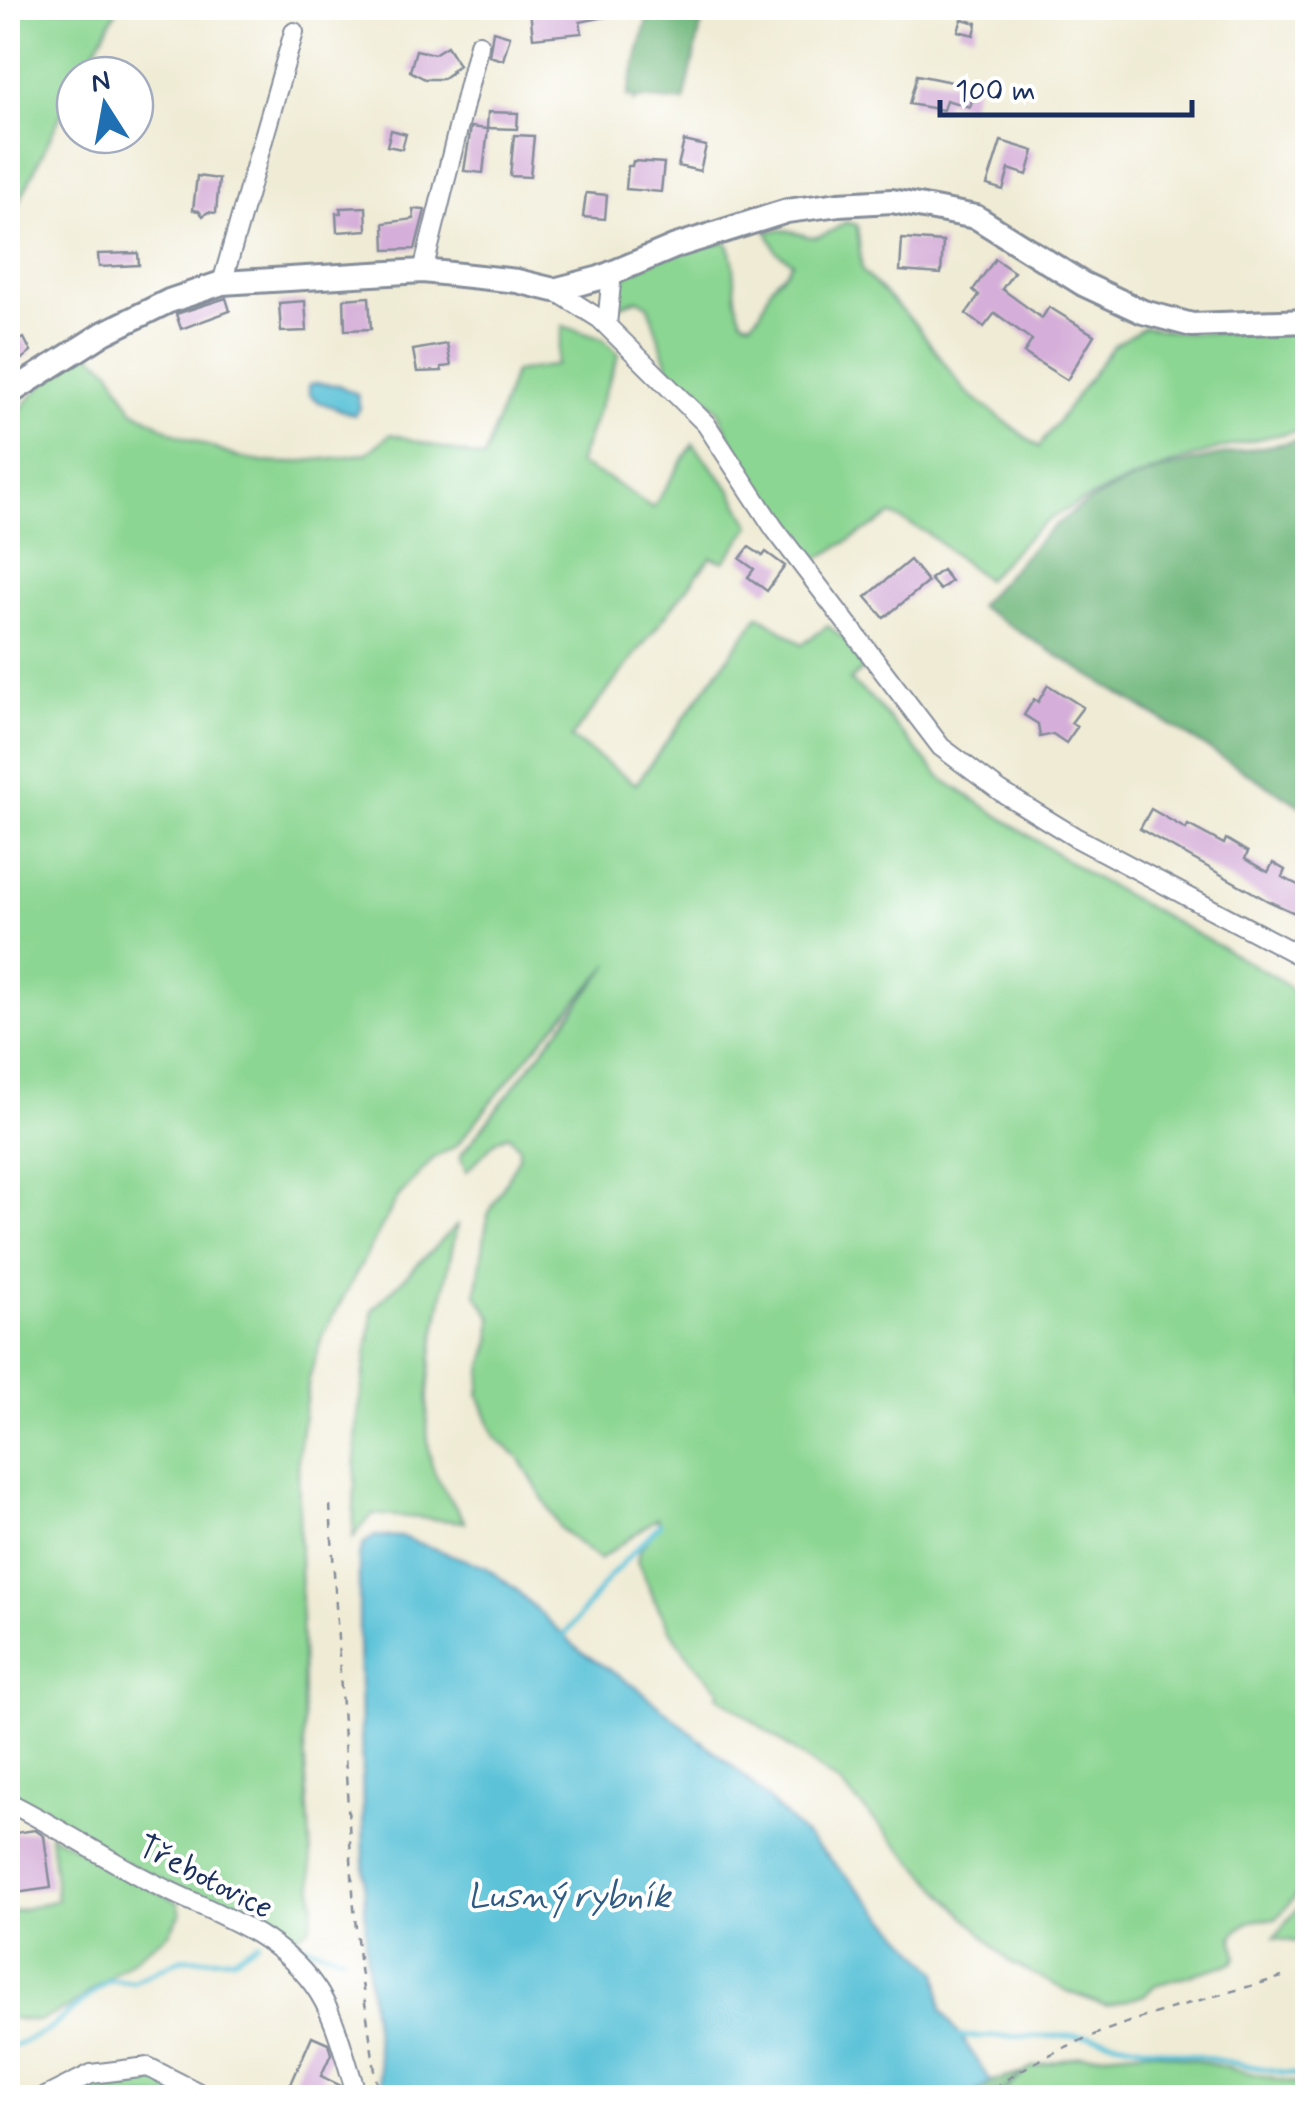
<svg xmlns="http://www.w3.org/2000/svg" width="1315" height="2105" font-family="Mynerve,sans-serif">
<rect width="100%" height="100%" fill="#fff"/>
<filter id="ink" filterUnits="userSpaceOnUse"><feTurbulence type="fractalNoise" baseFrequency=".01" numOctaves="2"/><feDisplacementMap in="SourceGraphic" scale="20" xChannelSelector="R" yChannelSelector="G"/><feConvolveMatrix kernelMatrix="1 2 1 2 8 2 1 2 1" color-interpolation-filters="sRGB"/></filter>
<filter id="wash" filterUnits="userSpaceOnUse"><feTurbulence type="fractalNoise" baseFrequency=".0048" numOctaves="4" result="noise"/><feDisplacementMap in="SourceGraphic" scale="40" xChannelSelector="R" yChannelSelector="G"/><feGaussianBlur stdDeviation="2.25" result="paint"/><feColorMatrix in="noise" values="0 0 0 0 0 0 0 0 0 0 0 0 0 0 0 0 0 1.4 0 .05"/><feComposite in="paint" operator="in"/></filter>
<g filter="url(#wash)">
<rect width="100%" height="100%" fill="#efebd4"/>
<g fill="#8bd692" stroke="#538278" stroke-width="2.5">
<path d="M8,8H118L81,75H75V86L8,225Z"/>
<path d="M846,222L857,225L862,271L916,325L966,392L1039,447L1113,346L1144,327L1188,333L1307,330V430C1227,441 1132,474 1060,513C1032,529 1009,556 986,580L927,533L892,515L816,560L739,459L717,408L704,397L690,394L669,369L648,305L638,299L617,307C618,297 617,284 624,276C642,257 700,248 726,241C741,266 729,295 743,320L750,322C764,313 764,301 771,287C777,277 787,274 792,262L776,251L767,231C810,224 800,254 846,222Z"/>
<path d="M563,326L603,339L619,354L578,464L610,480L653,508L693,444L731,490L751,526L724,562L711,557L571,738L636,784L759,615L802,644L828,626L849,643L864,668L850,681L872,699L941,778L1091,876L1277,978L1307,1001V1883L1276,1919C1257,1919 1245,1919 1233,1936L1237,1956L1233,1963L1155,1985L1145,1995L1107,2006L1071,1993L1008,1961L841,1785L717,1695L720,1690C673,1645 663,1619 637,1561L639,1551L659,1524L657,1518L599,1560L560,1528L520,1459L495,1437L479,1394L483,1365L491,1341L492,1317L476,1295L488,1215L519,1157V1146L508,1135L497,1140L466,1172L460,1156L610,964L535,1048L456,1146L434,1158L398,1197L323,1335L309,1379L298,1457L304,1747L314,1904L310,1927L294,1937L274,1933L130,1866L8,1795V424C30,397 57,365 90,353L110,369L132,409L176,434L236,457L262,462L286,463L343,457L367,453L391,434L484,459L514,372L556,365Z"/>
<path d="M457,1225C444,1292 417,1394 431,1461C435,1481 455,1504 465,1522L373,1514L353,1538L357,1423L373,1309Z"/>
<path d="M50,1834L178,1902L181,1913L169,1933L68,2008L39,2021L8,2018V1913L57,1900Z"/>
<path d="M1307,1897V1944L1274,1938Z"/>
<path d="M1149,2050L1308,2086L1307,2098H998L1030,2068L1080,2056Z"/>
<path d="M130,2074L180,2088L197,2098H59L106,2077Z"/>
</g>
<g fill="#70b77c" stroke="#46736d" stroke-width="2.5">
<path d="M650,8H705L684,102L639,98L634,102L635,98L627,97Z"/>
<path d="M1307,439H1308L1307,810L978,606C1006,577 1034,541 1066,517C1136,465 1224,454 1307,439Z"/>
<path d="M1024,2073L998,2097H970L991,2081Z"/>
</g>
<g fill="#5bc2d8" stroke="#3b789b" stroke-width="2.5">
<path d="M315,383L338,385L357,394L360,408L354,415L319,402L309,394V385Z"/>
<path d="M375,1536L402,1537L485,1567L514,1588L580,1651L636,1687L737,1770L832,1861L938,1972L942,2010L991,2081L968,2098L382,2097L366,1954L359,1641V1557L364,1543Z"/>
</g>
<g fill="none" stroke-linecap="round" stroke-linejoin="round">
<g stroke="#5bc2d8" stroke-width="5">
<path d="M561,1640L610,1576L660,1524"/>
<path d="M270,1934L342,1956"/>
<path d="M954,2037L1089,2036L1308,2077"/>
<path d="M8,2048L47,2031L109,1980L132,1982L181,1959L234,1958L258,1942"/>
</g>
</g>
<g id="blocks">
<g fill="#d5afd9">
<path d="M557,8H620V14L580,22L582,33L533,38L530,10Z"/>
<path d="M962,19L977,23L974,35L958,31Z"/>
<path d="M493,31L510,36L503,60L489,56Z"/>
<path d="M447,46L459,65L451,70L452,72L442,79H425L410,71L416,50L434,54Z"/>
<path d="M917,75L976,87L970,107L946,100L943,110L909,104Z"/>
<path d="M488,112L518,113L517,129L487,128Z"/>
<path d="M471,127L488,129L483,173L464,171Z"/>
<path d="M391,130L406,134L402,149L387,146Z"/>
<path d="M514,135L534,136L530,177L510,176Z"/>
<path d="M684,141L706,146L700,171L678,166Z"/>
<path d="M1001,141L1034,151L1027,175L1009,169L1003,190L987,185Z"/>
<path d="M633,161L664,163L661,192L626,189L628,166H632Z"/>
<path d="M197,176L219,179L216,213L208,212L203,216L199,211L193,210Z"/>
<path d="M586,193L607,195L605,219L583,217Z"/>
<path d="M366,207L367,230L337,232L336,213H341L340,208Z"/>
<path d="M413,209L425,210L415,249L385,250L384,223L414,219Z"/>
<path d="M902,239L943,242L941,274L900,271Z"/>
<path d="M138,253L139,265L99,267L98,254Z"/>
<path d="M995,259L1014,272L1002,289L1042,318L1049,307L1094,335L1067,380L1024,353L1032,340L995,313L984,327L966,314L979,295L973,290Z"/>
<path d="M369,297L371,329L345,330L344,299Z"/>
<path d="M226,298L230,311L181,329L176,314Z"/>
<path d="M305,301L307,331L281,332L279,303Z"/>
<path d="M24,338L31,352L8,369V345Z"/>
<path d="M447,344L451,366L441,367L442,371L417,372L413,350Z"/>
<path d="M749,547L763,556L766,552L785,566L767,591L748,577L754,569L740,559Z"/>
<path d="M910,560L928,582L884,618L866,597Z"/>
<path d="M942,570L951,581L940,590L930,579Z"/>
<path d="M1048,685L1083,707L1071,723L1077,727L1066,743L1053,734L1040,737L1038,724L1024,715L1034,699L1038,702Z"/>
<path d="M1151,809L1186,829L1188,825L1224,844L1226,839L1248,852L1245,859L1268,872L1273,863L1285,870L1282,877L1308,890V919L1268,901L1140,829Z"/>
<path d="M35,1830L44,1836L51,1888L8,1894V1834Z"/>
<path d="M312,2036L328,2043L331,2054L321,2076L341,2086L345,2098H295L300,2088L291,2084Z"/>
</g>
</g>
</g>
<g filter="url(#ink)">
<use href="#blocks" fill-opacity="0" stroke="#858d99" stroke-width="2.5"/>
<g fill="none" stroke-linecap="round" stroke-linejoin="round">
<defs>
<g id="minor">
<path d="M423,271L479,44"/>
<path d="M222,283L294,32"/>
<path d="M554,290L600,319L706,424L774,528L941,747L1000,791L1075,837L1308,960"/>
<path d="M607,325L612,273"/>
<path d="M8,1802C56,1826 100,1855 147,1880C206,1911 272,1928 313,1984C337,2016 345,2061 358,2098"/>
<path d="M43,2098L91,2074L148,2067L209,2098"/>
</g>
<path id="tertiary" d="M8,394L104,333L169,301L222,283L423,271L517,281L554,290L600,278L676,246L787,211L839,204L892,201L976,217L1083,284L1143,312L1192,325L1308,321"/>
</defs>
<use href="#minor" stroke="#858d99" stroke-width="22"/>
<use href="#tertiary" stroke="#858d99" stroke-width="28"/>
<g stroke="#858d99" stroke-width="2.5" stroke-dasharray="8 8" stroke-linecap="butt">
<path d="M330,1505L354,1908L360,1969L379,2098"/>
<path d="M981,2098C1067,2030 1180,2007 1282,1977"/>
</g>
<use href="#minor" stroke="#fff" stroke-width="18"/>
<use href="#tertiary" stroke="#fff" stroke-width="22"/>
</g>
</g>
<g text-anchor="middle" stroke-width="8" stroke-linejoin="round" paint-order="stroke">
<g font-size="32" fill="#1b2f5e" stroke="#fff">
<text transform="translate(206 1876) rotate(27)" y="11">Třebotovice</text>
</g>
<g font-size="35" font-style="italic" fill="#2e5b83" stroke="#fff">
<text x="569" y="1907">Lusný rybník</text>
</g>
</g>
<rect width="1315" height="2105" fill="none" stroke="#fff" stroke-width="40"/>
<g transform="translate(105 105) rotate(349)"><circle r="48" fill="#ffffff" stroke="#a4acbf" stroke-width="2.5"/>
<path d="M0-8L18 38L0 25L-18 38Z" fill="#1f6fb2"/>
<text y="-15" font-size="28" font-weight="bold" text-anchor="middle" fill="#1b2f5e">N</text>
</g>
<path d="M940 100v15h252v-15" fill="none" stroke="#1b2f5e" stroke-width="5"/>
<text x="955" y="100" font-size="30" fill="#1b2f5e" stroke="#ffffff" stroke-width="8" paint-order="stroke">100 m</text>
</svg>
